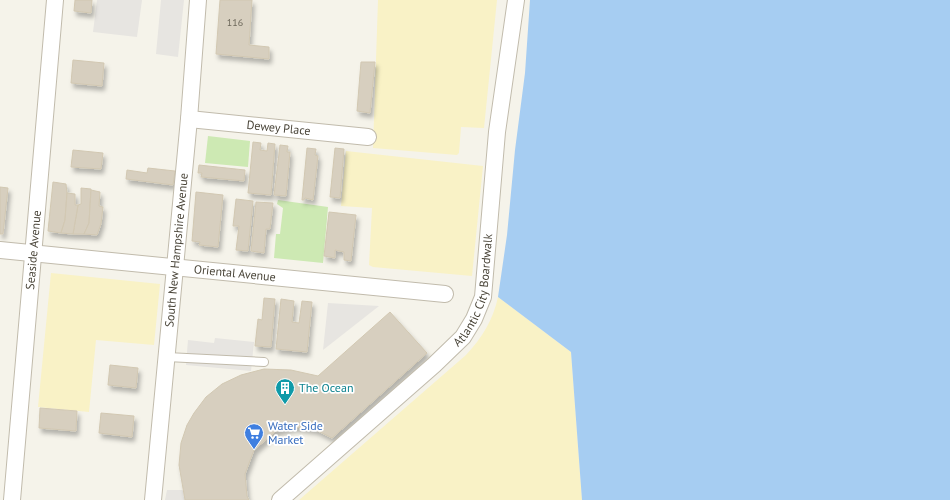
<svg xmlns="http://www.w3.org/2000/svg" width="950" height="500" font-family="'PT Sans',sans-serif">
<defs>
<filter id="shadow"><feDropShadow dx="2.5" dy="4.5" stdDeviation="2" flood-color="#0004"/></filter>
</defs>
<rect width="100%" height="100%" fill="#f5f3ea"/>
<g fill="#cde9b3">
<path d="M208,136L250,141L248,167L205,163Z"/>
<path d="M278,200L328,207L323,263L274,258L276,234H280L283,208L277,204Z"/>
</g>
<g fill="#f9f2c6">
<path d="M378,0H497L484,128L461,127L459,153L457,155L373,148Z"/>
<path d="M346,151L483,166L472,276L373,267L369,265L372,208L341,206Z"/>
<path d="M51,273L160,284L154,345L96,340L89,412L38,407Z"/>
<path d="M498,297L571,352L582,500H299L466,355C482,338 493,320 498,297Z"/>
</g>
<g fill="#e7e5e1">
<path d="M97,0H142L137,37L93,32Z"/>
<path d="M161,0H184L178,57L156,54Z"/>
<path d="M328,303L379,306L323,350Z"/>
<path d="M215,338L254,342L251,371L186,365L188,340L214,343Z"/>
<path d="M167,490H183L185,500H165Z"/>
</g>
<path fill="#a6cdf2" d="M530,0H950V500H582L571,352L498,297L507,235L515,150L525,73Z"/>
<g fill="#d7cfbf" stroke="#d2c8b2" filter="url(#shadow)">
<path d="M75,0H92L91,13L74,11Z"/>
<path d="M220,0H252L249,45L269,47V59L216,54Z"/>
<path d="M73,60L104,63L102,86L71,83Z"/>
<path d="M361,62H375L370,113L357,111Z"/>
<path d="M253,142L261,143L260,150L267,151L268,143L275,144L271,195L248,193Z"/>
<path d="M280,145L288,146L287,152H290L286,196L274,195Z"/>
<path d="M307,148L316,149L315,155L318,156L313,200L305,198L304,200H302Z"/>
<path d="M335,148L344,149L340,198L330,197Z"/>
<path d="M73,150L103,153L101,169L71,167Z"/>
<path d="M199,165L245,170L244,181L201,177L202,173H198Z"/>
<path d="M148,168L175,171L173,185L126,179L127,170L147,173Z"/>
<path d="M53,182L66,184L67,193L65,220L61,233L48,231Z"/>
<path d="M0,187L8,188L3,234H0Z"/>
<path d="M81,188L91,189L89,223L84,234H73L78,205L81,204Z"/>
<path d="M91,190L100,192L99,206L103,207L101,224L97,235L84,234L89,223Z"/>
<path d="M196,192L223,195L218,247L199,245L200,242L192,241Z"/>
<path d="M67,193L75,194V205H78L73,234L61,233L65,220Z"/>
<path d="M236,199L253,201L248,251L236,250L239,226H233Z"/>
<path d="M256,202L273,203L270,229H266L264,253L251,251Z"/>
<path d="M329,212L356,215L351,261L344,260V252L335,250V258L324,256Z"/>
<path d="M264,298L275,299L271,347L255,346L258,319L262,320Z"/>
<path d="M281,299L294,301L292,322L299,323L302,301L312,302L307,352L276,349Z"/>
<path d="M390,312L427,353L332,438L316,430L295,427L276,431L254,450L245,474L247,496L249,500H185L179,465L181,443L187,425L194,413L206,397L222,384L241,375L264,369L291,370L318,376Z"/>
<path d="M110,365L138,368L136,388L108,385Z"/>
<path d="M40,408L77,411L76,431L39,428Z"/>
<path d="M101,413L134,416L132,437L99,433Z"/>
</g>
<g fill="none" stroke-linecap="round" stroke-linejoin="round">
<defs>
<path id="lane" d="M167,357L264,362"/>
<g id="street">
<path id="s1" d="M189,119L368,137"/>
<path id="s2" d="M0,250L445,294"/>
<path id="s3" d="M12,500L55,0"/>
<path id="s4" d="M153,500L189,119L198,0"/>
<path id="s5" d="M280,500L434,365L463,337L474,319L483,297L497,132L516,0"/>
</g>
</defs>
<use href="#lane" stroke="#c1bbac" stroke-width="10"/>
<use href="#street" stroke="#c1bbac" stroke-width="18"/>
<use href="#lane" stroke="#fff" stroke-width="8"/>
<use href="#street" stroke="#fff" stroke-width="16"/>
</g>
<defs>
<symbol id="building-pin" viewBox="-11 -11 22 30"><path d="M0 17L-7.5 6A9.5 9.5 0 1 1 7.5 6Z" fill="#0f9aa8" stroke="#fff"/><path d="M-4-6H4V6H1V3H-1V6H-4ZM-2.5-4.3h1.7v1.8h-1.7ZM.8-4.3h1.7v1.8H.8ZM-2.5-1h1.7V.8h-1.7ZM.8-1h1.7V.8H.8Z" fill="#fff"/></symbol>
<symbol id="supermarket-pin" viewBox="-11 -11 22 30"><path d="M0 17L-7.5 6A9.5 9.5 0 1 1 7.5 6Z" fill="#3f7fe0" stroke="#fff"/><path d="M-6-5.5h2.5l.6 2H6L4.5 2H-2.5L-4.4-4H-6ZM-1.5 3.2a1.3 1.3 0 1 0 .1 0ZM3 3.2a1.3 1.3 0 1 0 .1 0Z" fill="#fff"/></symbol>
</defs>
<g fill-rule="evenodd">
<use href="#building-pin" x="274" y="377" width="22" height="30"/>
<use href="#supermarket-pin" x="243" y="422" width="22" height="30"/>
</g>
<g text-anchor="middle" stroke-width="3.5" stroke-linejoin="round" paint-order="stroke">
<g font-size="10" fill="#6c675a">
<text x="235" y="26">116</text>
</g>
<g font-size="12" fill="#494438" stroke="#fff">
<text dy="4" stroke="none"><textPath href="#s1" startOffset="90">Dewey Place</textPath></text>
<text dy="4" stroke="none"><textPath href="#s3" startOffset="251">Seaside Avenue</textPath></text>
<text dy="4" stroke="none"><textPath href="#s4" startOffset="251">South New Hampshire Avenue</textPath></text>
<text dy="4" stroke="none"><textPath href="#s2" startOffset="236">Oriental Avenue</textPath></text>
<text dy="4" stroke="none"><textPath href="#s5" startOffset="294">Atlantic City Boardwalk</textPath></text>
</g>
<g font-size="12" fill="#0d838f" stroke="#fff" text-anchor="start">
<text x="299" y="392">The Ocean</text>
</g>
<g font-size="12" fill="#366cbe" stroke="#fff" text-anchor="start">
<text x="268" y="430">Water Side<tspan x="268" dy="14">Market</tspan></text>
</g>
</g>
</svg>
